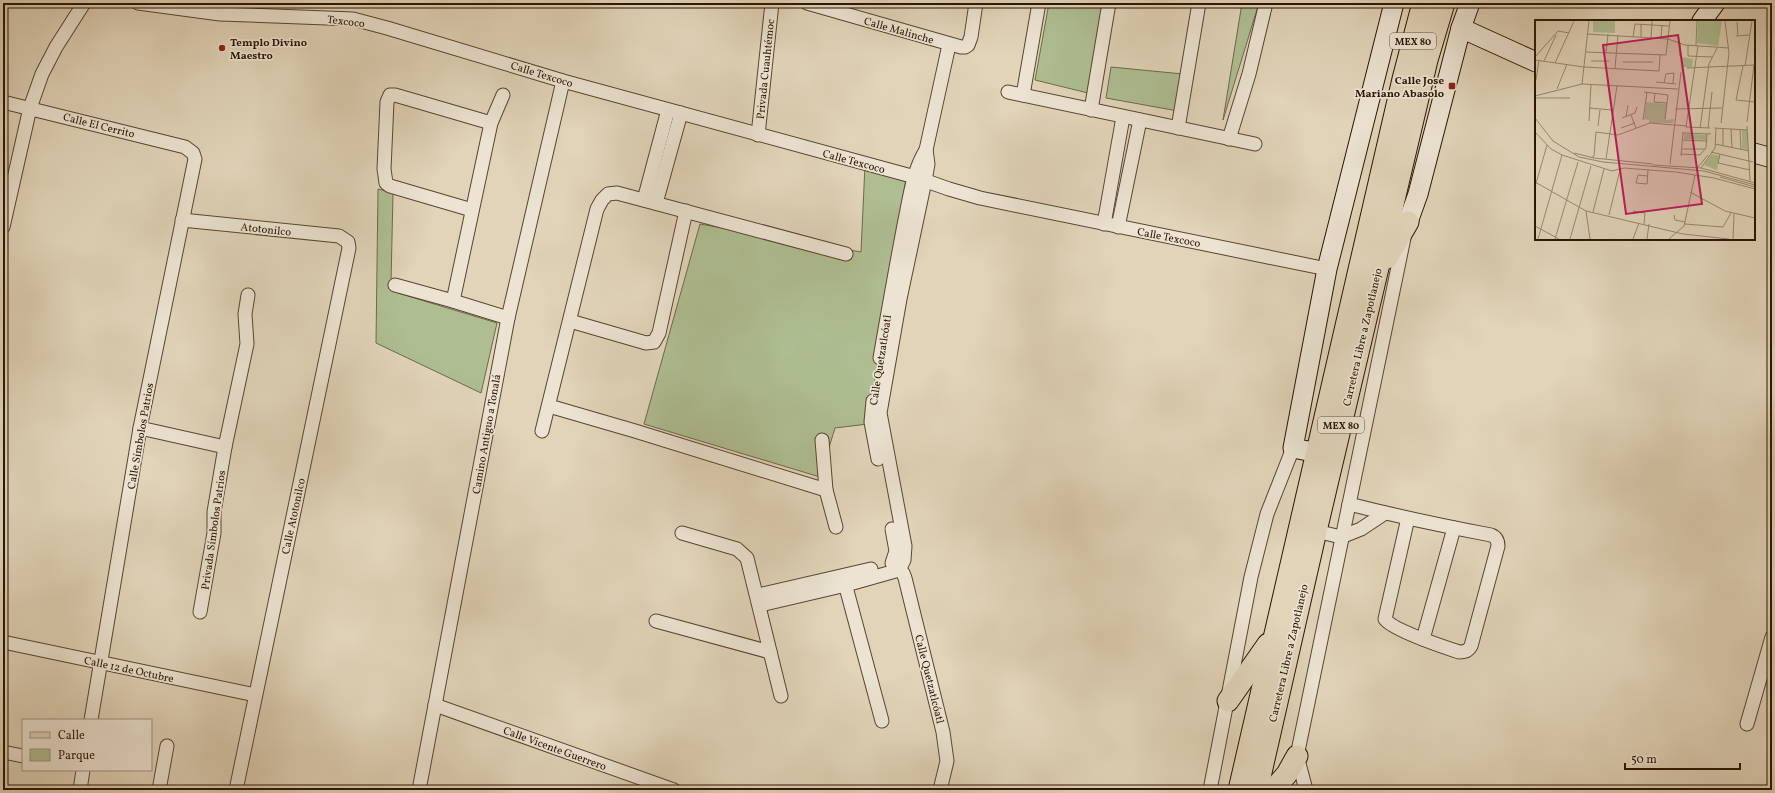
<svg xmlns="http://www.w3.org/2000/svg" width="1775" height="793" font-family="Vollkorn,serif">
<rect width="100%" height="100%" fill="#e1d4b9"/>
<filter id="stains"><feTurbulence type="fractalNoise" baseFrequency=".005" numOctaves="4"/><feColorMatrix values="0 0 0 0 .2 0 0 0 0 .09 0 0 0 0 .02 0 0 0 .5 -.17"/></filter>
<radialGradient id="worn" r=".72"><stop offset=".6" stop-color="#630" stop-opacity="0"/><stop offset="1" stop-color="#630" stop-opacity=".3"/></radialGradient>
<g fill="#aebe92" stroke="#6c6a4a">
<path d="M251,3H336V6Z"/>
<path d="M1049,3H1104L1088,93L1035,80Z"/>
<path d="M1242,3H1259L1223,120Z"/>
<path d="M1111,67L1183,74L1178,111L1106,98Z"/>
<path d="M865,165L906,178L868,424L835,428L820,477L644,424L700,224L861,252Z"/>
<path d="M378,189L393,193L391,284L398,293L497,323L481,393L376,343Z"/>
</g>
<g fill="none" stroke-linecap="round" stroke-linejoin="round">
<defs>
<g id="street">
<path d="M138,3L220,14L353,19L387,28L563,81L915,177L949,189L980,198L1327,269"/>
<path d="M807,3L961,47H965L968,45L971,37L976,3"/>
<path d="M1008,92L1255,144"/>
<path d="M1023,95L1039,3"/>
<path d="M3,102L185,147L193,153L195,159L140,428L91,720"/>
<path d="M1091,110L1109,3"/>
<path d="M1178,128L1199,3"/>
<path d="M758,135L772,3"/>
<path d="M1229,139L1249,74L1266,3"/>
<path d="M644,200L668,110"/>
<path d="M656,203L681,113"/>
<path d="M472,210L390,186L386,183L384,169L387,102L390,95H395L491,123"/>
<path d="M182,220L339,236L348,242L349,248L236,790"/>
<path d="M1104,224L1123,117"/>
<path d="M3,227L30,108L42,74L56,47L84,3"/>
<path d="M1118,227L1140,120"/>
<path d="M395,285L453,301L508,318"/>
<path d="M453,301L491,123L503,95"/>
<path d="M570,321L646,343L654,342L659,333L686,211"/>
<path d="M880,358C888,312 896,266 905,220C910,196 913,171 926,150L949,45"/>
<path d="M873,401L871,422L878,459"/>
<path d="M549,406L635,431L826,490"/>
<path d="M140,428L225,447"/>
<path d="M542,431L597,209L602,200L608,194L617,193L846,254"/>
<path d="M822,440L826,490L836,527"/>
<path d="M1349,504C1396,516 1443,526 1491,535C1496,537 1498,540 1498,546L1471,646C1468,651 1465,652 1459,652C1444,647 1392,630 1385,619L1408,518"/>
<path d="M892,529L896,551L892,563"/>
<path d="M1316,531L1341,537L1361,529L1385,513"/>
<path d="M682,533L737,549L747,558L781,696"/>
<path d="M893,564L903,573L905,578L943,732L947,761L940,790"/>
<path d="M843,576L882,721"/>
<path d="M758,595L871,569"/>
<path d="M760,605L846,585L899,570L904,560L905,546L880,413L900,299L925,181L928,164L926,150"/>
<path d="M200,612L214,533V512L225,447L247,344L245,314L248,295"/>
<path d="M656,621L770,652"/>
<path d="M1423,639L1454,528"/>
<path d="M3,642L255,695"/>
<path d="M435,705L674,790"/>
<path d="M1747,724L1772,637"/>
<path d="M3,752L23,756"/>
<path d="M80,790L83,770"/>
<path d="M159,790L167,746"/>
<path d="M419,790L508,318L563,81"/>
<path d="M1210,790L1251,577L1267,514L1293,448"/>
<path d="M1306,790L1297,756L1404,238"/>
</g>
<g id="secondary">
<path d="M1702,21L1715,3"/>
<path d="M1461,28L1536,62"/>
<path d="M1754,153L1772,158"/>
<path d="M1408,222L1418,194L1461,28L1470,3"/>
<path d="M1318,453L1293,448L1327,269L1394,3"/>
</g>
<g id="primary">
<path d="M1387,258L1408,222"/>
<path d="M1228,701L1268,644"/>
<path d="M1239,790L1403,79L1423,3"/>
<path d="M1257,790L1316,531L1427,60L1444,3"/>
<path d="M1273,790L1287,774L1297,756"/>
</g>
</defs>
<use href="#street" stroke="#584530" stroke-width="15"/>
<use href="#secondary" stroke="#2a1502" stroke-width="21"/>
<use href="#primary" stroke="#2a1502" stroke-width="23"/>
<use href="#street" stroke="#ece3d2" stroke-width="13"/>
<use href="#secondary" stroke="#ece3d2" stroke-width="19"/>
<use href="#primary" stroke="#e1d4b9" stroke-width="21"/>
</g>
<g fill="#8f2418" stroke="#ece3d2" stroke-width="1.5">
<circle cx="222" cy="48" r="4"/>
<rect x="1448" y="82" width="8" height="8" rx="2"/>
</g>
<g text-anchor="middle" stroke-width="3.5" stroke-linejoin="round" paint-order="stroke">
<g fill="#ece3d2" stroke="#645340" stroke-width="1">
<rect x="1390" y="33" width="46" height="16" rx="3"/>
<rect x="1318" y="417" width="46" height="16" rx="3"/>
</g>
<g font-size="10" font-weight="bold" fill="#2a1502">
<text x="1413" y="45">MEX 80</text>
<text x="1341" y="429">MEX 80</text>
</g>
<g font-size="11" fill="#2a1502" stroke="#ece3d2">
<text transform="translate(346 21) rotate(7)" y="4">Texcoco</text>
<text transform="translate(899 30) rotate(16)" y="4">Calle Malinche</text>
<text transform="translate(765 69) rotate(-84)" y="4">Privada Cuauhtémoc</text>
<text transform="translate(542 74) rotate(17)" y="4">Calle Texcoco</text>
<text transform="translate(99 125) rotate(14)" y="4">Calle El Cerrito</text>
<text transform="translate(854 161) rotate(15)" y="4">Calle Texcoco</text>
<text transform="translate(266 229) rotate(6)" y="4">Atotonilco</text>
<text transform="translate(1169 237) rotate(11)" y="4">Calle Texcoco</text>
<text transform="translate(1362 337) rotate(-77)" y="4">Carretera Libre a Zapotlanejo</text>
<text transform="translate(880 360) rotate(-81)" y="4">Calle Quetzatlcóatl</text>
<text transform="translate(486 434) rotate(-80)" y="4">Camino Antiguo a Tonalá</text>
<text transform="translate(140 436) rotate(-80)" y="4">Calle Símbolos Patrios</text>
<text transform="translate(293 516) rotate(-78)" y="4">Calle Atotonilco</text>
<text transform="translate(213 530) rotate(-82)" y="4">Privada Símbolos Patrios</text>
<text transform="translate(1288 653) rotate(-77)" y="4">Carretera Libre a Zapotlanejo</text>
<text transform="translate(129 669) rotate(12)" y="4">Calle 12 de Octubre</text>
<text transform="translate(930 679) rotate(76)" y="4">Calle Quetzatlcóatl</text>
<text transform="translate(555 748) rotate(20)" y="4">Calle Vicente Guerrero</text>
</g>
<g font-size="11" font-weight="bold" fill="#2a1502" stroke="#ece3d2" text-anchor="start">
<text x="230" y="46">Templo Divino<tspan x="230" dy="13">Maestro</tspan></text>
<text x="1444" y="84" text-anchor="end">Calle Jose<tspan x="1444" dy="13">Mariano Abasolo</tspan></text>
</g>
</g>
<g transform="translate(1535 20)">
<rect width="220" height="220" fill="#e1d4b9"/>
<path d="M58,1H80V13L58,12ZM163,1H187L183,26L162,23ZM146,37L158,39L157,47H147ZM111,82L131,84V100L139,99L138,103H114V100L109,99ZM207,110H212L213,130L207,129ZM149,114L172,115L171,120L149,119ZM177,134L184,136L182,150L169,145Z" fill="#aebe92"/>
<path fill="none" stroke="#988870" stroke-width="1" d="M202,2L203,16M52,14L133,19L150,25L194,28M201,16L215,15M98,17L100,4L134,6M106,17V4M116,18L117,1M126,18L127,5M145,23V36M153,25V36L177,37M161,25L162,1M163,26L151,107L175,108M50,32L131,35L135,1M71,33L73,14M0,37L23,11L34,13M0,40L49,47L124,51L125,35M9,41L21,15M56,41H74M88,42H118M20,43L39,1M208,46L201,80L220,82M210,46L217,1M80,48L83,15M152,48L220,45M1,60L4,40M121,62L141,64M129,63L131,54L139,53L138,63M47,64L54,1M22,69L32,44M109,72L133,75L130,99M120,73L119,82L132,83M0,76L47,64L143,69M0,78H35M54,88L77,90M140,89L187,88M96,95L101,108M91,97L93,85M0,98L18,121L44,137L68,142L169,151L220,165M87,98L100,93L102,87M108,100L112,72M54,101L56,64M212,102L219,45M186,103L194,33L190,1M63,106L65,90M212,106L215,161M86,108L100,103M165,108L174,44L182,28M173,108L177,72M179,108L212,110M188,109V125M196,109L197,128M205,109L206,130M0,112L16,129L27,135L77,151L89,148L141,152L179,158L220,169M148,113L176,114M147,120L171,121M180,124L214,131M147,129H170M176,132L218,142M39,133L59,138L118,144M146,134L165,135L171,128L172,114M185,134L183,143L215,150M146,136L148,112M56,138L59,136L61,112L83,115L115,103L152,106M71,139L82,66M135,144L146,52M118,145L166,148L220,163M163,147L173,135M166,148L180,128L181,109M113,156L103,155L101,163L112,164L113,150M185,157L220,167M0,162L51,191L148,214L194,219M0,167L12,125M155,172L190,191L220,198M51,191L55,219M98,191L110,193L109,204M58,192L69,149M74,195L85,150M139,195L140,200L150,202M150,204L188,207L196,193M0,206L24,219M3,219L27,135M20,219L43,142M35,219L56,146M98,219L104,203M112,219L114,204M134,219L149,206L160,155M198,219L199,194"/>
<path fill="#c2185b" fill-opacity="0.15" stroke="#c2185b" stroke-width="2" d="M143,15L167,184L91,194L68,25Z"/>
<rect width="220" height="220" fill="none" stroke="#2a1502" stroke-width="2"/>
</g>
<rect width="1775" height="793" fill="none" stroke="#e1d4b9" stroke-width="16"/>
<rect x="4" y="4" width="1767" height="785" fill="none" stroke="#2a1502" stroke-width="2"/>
<rect x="8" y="8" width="1759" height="777" fill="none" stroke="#2a1502"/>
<rect x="22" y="719" width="130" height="52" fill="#ece3d2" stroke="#9e917f"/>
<rect x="30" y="732" width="20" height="6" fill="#e1d4b9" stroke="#9e917f"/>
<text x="58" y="739" font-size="12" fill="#2a1502">Calle</text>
<rect x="30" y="749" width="20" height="12" fill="#aebe92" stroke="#9e917f"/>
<text x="58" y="759" font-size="12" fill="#2a1502">Parque</text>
<path d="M1625 763v6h115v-6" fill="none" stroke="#2a1502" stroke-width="2"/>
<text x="1631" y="763" font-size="12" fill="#2a1502" stroke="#ece3d2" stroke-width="3" paint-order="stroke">50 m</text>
<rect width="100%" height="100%" filter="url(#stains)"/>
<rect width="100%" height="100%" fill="url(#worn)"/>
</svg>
